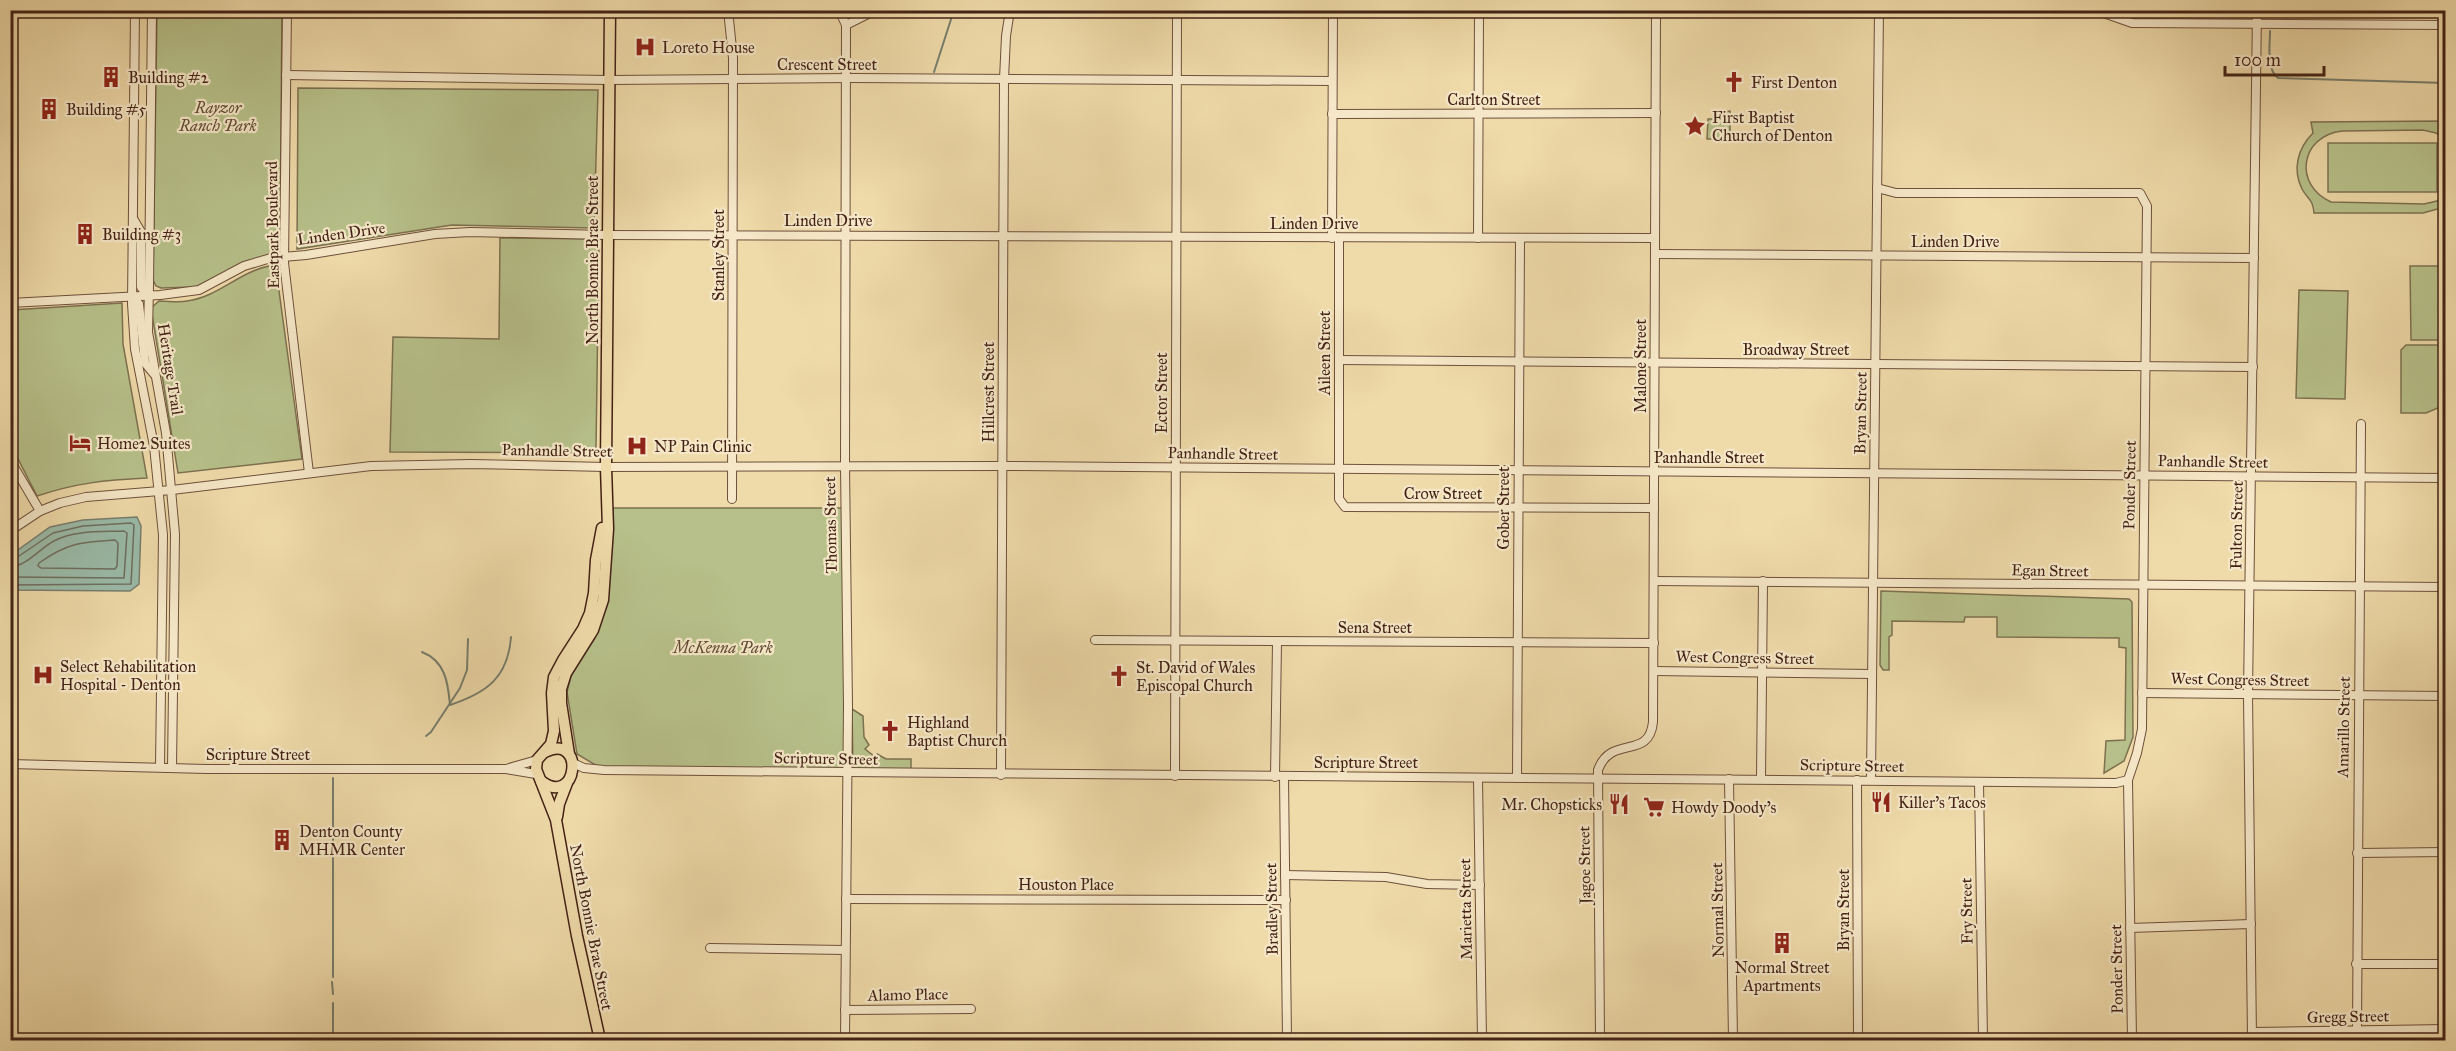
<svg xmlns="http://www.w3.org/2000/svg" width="2456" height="1051" font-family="'IM FELL Great Primer',serif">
<rect width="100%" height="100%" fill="#efdaa9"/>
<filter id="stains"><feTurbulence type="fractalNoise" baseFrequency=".00333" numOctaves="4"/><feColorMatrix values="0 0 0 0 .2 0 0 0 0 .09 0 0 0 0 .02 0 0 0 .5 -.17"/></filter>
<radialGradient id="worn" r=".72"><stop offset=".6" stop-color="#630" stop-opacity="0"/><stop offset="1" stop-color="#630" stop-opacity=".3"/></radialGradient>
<g fill="#b7c08a" stroke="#7d7150" stroke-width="1.5">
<path d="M157,11H282L280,246L276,254L246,261L217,279L195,287L161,288L156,286L153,280Z"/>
<path d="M298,88L598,90L594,228L452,225L297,249Z"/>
<path d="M1730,111V139H1707L1708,119H1713V113Z"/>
<path d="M2445,121V139L2436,133L2423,130L2342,131C2300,136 2293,185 2331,202L2424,204L2437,201L2445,195V207L2423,213H2314C2313,199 2308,200 2302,189C2292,169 2298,148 2313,133L2311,122Z"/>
<rect x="2328" y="143" width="109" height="49"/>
<path d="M500,238L599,239L596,449L593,453L390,452L393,337L499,339Z"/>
<path d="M269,266L276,269L302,459L178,473L151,308L159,301C168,301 179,303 187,301C218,297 239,272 269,266Z"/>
<path d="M2410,266H2445V340H2411Z"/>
<path d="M2299,290L2348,291L2345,399L2296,398Z"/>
<path d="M122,303L123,344L147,478C105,480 76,483 37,496L11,445V310Z"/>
<path d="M2406,345H2445V405L2426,413H2401V350Z"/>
<path d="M613,508H845L847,773L604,770L577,754L567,692L571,676L595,638L607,605Z"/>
<path d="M1881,591L2129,599L2132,602L2133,737L2124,761L2104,773L2106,741L2125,740L2126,648L2119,647V638L1997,637V617H1965L1964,622L1892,621V635L1889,637V670H1883L1880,665Z"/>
<path d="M852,709L863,716L864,737L869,745L865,749L874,756L877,754L886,759H911V769L853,772Z"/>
</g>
<path fill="#9abba9" stroke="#777e6e" stroke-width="1.5" d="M137,517L141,526L139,584L130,591L11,590V555L50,527L83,520Z"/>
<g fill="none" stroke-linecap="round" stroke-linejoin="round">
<g stroke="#6e6e60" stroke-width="1.5">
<path d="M115,540L118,543L117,566L115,569L41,568L38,566L39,563C67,543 81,542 115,540Z"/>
<path d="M10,559L16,558L53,533L83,526L131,523L134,525L131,584L10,585"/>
<path d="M10,567C27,566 40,548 54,541C74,530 102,532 124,531L127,533L124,578L10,577"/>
</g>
<g stroke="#777e6e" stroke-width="2">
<path d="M2270,16L2271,10"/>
<path d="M2270,31C2270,45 2266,69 2278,78L2446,83"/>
<path d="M934,72L954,10"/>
<path d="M422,652C445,661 448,682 450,705C486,693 508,678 511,637"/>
<path d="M426,736L431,732L460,688L467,670L468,639"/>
<path d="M333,977V778"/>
<path d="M332,982L333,994"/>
<path d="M333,1040V1003"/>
</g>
<defs>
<g id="minor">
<path d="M135,10L132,304L135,349L154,446L163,535L160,767"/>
<path d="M152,10L149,286L148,332L166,433L175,534L172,768"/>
<path d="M287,10L284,263L309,473"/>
<path d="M728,10L733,58L732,499"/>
<path d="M839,10L846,25L845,466L848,706L845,1040"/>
<path d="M2095,10L2132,23L2446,25"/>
<path d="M846,25L876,10"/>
<path d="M286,75L609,80L852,78L1332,81"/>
<path d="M1332,114L1656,113"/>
<path d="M1877,188L1896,193H2140L2147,206L2142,729L2137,753L2128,780L2132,1040"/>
<path d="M134,220L141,232V287L148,296"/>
<path d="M1332,238L1333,10"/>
<path d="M1339,238V499L1345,507L1654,508"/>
<path d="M1478,238L1479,10"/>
<path d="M1655,254L2254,258"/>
<path d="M133,297L139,304L145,363L154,374"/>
<path d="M10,303L160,295L199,290L244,266L271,258L306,255L435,234L470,232L607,235L1655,238"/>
<path d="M1339,360L2253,367"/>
<path d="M10,460L40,511"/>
<path d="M10,531L40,511L60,503L86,497L172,490L371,466L471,464L606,467L1003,466L2446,478"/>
<path d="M1654,581L2446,587"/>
<path d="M1095,640L1654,643"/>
<path d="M1654,671L1872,674"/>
<path d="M2142,693L2446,696"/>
<path d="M573,763L584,768L604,770L2116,783L2128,780"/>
<path d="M10,764L207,769H506L536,774"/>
<path d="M509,768L537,760"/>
<path d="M1001,775L1004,79L1006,36L1010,10"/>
<path d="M1175,776L1177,10"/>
<path d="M1275,777L1277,642"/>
<path d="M1284,777L1287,1040"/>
<path d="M1478,778L1482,1040"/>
<path d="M1517,778L1520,238"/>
<path d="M1729,779L1733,1040"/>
<path d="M1761,779L1763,581"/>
<path d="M1857,780L1858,1040"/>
<path d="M1871,780L1879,10"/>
<path d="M1979,782L1983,1040"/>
<path d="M2357,853L2446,852"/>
<path d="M1285,875L1386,877L1427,884L1480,885"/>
<path d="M846,899L1286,900"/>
<path d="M2130,928L2251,924"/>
<path d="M710,948L845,950"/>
<path d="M2356,964H2446"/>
<path d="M845,1010L971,1009"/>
<path d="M2357,1031L2361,424"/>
<path d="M2252,1032L2446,1029"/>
<path d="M1600,1040L1598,770C1611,734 1649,761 1653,722L1656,10"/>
<path d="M2252,1040L2248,694L2257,10"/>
</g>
<g id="major">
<path d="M569,754L561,703V689L566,673L593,630L603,600L608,529L606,467L610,10"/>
<path d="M541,781C578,809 586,732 545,752"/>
<path d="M557,817L559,804L567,783"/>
<path d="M600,1040L577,936L556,820L536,769L537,760L551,744L554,731L552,693L554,677L563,660L583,629L590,613L594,593L596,560L602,528"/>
</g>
</defs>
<use href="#minor" stroke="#6e503b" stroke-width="10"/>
<use href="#major" stroke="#432216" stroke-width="13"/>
<use href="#minor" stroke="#f5e7c7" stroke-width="8"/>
<use href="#major" stroke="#efdaa9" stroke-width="10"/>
</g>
<defs>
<symbol id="hospital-bare" viewBox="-9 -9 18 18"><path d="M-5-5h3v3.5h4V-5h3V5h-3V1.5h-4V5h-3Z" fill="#8f2418" stroke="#f5e7c7" stroke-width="2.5" paint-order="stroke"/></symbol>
<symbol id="building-bare" viewBox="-9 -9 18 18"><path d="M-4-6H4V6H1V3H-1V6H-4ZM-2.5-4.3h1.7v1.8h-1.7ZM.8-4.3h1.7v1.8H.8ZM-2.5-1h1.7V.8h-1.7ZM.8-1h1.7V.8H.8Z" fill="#8f2418" stroke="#f5e7c7" stroke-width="2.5" paint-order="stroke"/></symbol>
<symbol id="church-bare" viewBox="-9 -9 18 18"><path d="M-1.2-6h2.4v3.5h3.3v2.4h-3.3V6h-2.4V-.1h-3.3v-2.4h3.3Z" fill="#8f2418" stroke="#f5e7c7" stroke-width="2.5" paint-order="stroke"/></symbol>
<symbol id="sight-bare" viewBox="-9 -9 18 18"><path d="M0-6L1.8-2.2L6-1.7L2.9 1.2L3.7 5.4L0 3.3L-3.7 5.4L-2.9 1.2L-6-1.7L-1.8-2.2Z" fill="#8f2418" stroke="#f5e7c7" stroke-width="2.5" paint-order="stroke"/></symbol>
<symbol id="hotel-bare" viewBox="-9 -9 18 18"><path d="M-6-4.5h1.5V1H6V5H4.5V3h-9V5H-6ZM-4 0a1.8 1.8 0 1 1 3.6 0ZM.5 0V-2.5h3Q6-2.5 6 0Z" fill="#8f2418" stroke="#f5e7c7" stroke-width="2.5" paint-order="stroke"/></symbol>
<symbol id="restaurant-bare" viewBox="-9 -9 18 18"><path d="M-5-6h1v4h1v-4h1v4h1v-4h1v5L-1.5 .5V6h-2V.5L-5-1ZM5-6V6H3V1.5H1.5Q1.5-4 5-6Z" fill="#8f2418" stroke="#f5e7c7" stroke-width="2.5" paint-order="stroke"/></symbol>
<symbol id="supermarket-bare" viewBox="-9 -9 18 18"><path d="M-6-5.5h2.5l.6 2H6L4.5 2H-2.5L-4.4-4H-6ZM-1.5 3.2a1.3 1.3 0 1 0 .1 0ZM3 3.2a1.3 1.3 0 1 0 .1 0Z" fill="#8f2418" stroke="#f5e7c7" stroke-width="2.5" paint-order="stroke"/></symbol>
</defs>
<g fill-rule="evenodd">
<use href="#hospital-bare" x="630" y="32" width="30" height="30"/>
<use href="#building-bare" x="96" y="62" width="30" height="30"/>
<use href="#church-bare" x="1719" y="67" width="30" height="30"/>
<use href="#building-bare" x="34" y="94" width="30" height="30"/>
<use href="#sight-bare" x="1680" y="111" width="30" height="30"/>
<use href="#building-bare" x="70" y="219" width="30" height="30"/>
<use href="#hotel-bare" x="65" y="428" width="30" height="30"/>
<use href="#hospital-bare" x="622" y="431" width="30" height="30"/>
<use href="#hospital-bare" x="28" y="660" width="30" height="30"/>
<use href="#church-bare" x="1104" y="661" width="30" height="30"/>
<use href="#church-bare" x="875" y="716" width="30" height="30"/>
<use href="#restaurant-bare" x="1866" y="787" width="30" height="30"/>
<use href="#restaurant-bare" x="1604" y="789" width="30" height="30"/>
<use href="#supermarket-bare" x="1639" y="792" width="30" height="30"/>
<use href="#building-bare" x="267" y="825" width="30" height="30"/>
<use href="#building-bare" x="1767" y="928" width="30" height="30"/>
</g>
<g text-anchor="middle" stroke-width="4.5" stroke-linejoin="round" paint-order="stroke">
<g font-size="16" fill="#432216" stroke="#f5e7c7" text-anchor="start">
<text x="662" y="53">Loreto House</text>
<text x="128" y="83">Building #2</text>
<text x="1751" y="88">First Denton</text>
<text x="66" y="115">Building #5</text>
<text x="1712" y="123">First Baptist<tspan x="1712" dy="18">Church of Denton</tspan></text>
<text x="102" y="240">Building #3</text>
<text x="97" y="449">Home2 Suites</text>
<text x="654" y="452">NP Pain Clinic</text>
<text x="60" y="672">Select Rehabilitation<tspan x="60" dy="18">Hospital - Denton</tspan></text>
<text x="1136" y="673">St. David of Wales<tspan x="1136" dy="18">Episcopal Church</tspan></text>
<text x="907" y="728">Highland<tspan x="907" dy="18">Baptist Church</tspan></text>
<text x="1898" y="808">Killer's Tacos</text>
<text x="1602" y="810" text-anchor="end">Mr. Chopsticks</text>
<text x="1671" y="813">Howdy Doody's</text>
<text x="299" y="837">Denton County<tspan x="299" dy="18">MHMR Center</tspan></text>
<text x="1782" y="973" text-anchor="middle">Normal Street<tspan x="1782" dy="18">Apartments</tspan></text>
</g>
<g font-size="16" fill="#432216" stroke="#f5e7c7">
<text x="827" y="70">Crescent Street</text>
<text x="1494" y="105">Carlton Street</text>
<text x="828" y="226">Linden Drive</text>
<text x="1314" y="229">Linden Drive</text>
<text transform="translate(272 225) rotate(-91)" y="6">Eastpark Boulevard</text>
<text transform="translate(341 233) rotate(-8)" y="6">Linden Drive</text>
<text x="1955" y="247">Linden Drive</text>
<text transform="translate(718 255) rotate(-90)" y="6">Stanley Street</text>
<text transform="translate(592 260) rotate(-90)" y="6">North Bonnie Brae Street</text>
<text x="1796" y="355">Broadway Street</text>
<text transform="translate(1324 353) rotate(-90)" y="6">Aileen Street</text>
<text transform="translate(1640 366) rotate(-90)" y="6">Malone Street</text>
<text transform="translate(171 369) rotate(81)" y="6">Heritage Trail</text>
<text transform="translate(988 392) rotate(-90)" y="6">Hillcrest Street</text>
<text transform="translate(1161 393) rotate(-90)" y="6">Ector Street</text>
<text transform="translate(1860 413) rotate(-89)" y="6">Bryan Street</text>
<text transform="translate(557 450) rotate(1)" y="6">Panhandle Street</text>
<text transform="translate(1223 453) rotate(1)" y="6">Panhandle Street</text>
<text x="1709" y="463">Panhandle Street</text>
<text transform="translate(2213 461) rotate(1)" y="6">Panhandle Street</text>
<text transform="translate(2129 485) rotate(-89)" y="6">Ponder Street</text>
<text x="1443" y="499">Crow Street</text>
<text transform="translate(1503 508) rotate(-90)" y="6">Gober Street</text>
<text transform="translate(830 525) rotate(-91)" y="6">Thomas Street</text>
<text transform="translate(2236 525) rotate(-89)" y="6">Fulton Street</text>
<text transform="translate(2050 570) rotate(1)" y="6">Egan Street</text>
<text x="1375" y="633">Sena Street</text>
<text transform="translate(1745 657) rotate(1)" y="6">West Congress Street</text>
<text transform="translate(2240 679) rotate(1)" y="6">West Congress Street</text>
<text transform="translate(2343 727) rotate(-89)" y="6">Amarillo Street</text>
<text x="258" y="760">Scripture Street</text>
<text transform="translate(826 758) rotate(1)" y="6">Scripture Street</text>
<text x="1366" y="768">Scripture Street</text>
<text transform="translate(1852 765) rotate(1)" y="6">Scripture Street</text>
<text transform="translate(1584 865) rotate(-91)" y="6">Jagoe Street</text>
<text x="1066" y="890">Houston Place</text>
<text transform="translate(1271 909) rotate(-91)" y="6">Bradley Street</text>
<text transform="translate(1465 909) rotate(-91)" y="6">Marietta Street</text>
<text transform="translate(1717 910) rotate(-91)" y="6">Normal Street</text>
<text transform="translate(1843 910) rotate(-90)" y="6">Bryan Street</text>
<text transform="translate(1966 911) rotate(-91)" y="6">Fry Street</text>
<text transform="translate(592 927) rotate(79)" y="6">North Bonnie Brae Street</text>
<text transform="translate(2116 969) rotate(-91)" y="6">Ponder Street</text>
<text transform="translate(908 994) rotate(-1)" y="6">Alamo Place</text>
<text transform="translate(2348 1016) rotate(-1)" y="6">Gregg Street</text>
</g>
<g font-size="16" font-style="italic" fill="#604a33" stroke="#f5e7c7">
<text x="218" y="113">Rayzor<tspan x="218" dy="18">Ranch Park</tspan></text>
<text x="723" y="653">McKenna Park</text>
</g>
</g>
<rect width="2456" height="1051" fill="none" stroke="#efdaa9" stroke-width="36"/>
<rect x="12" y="12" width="2432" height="1027" fill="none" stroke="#432216" stroke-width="3"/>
<rect x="18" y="18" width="2420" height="1015" fill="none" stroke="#432216" stroke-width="1.5"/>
<path d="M2225 66v9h99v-9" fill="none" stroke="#432216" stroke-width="3"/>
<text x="2234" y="66" font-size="18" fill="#432216" stroke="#f5e7c7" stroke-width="4.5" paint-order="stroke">100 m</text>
<rect width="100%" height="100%" filter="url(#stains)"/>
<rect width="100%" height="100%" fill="url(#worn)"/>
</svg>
